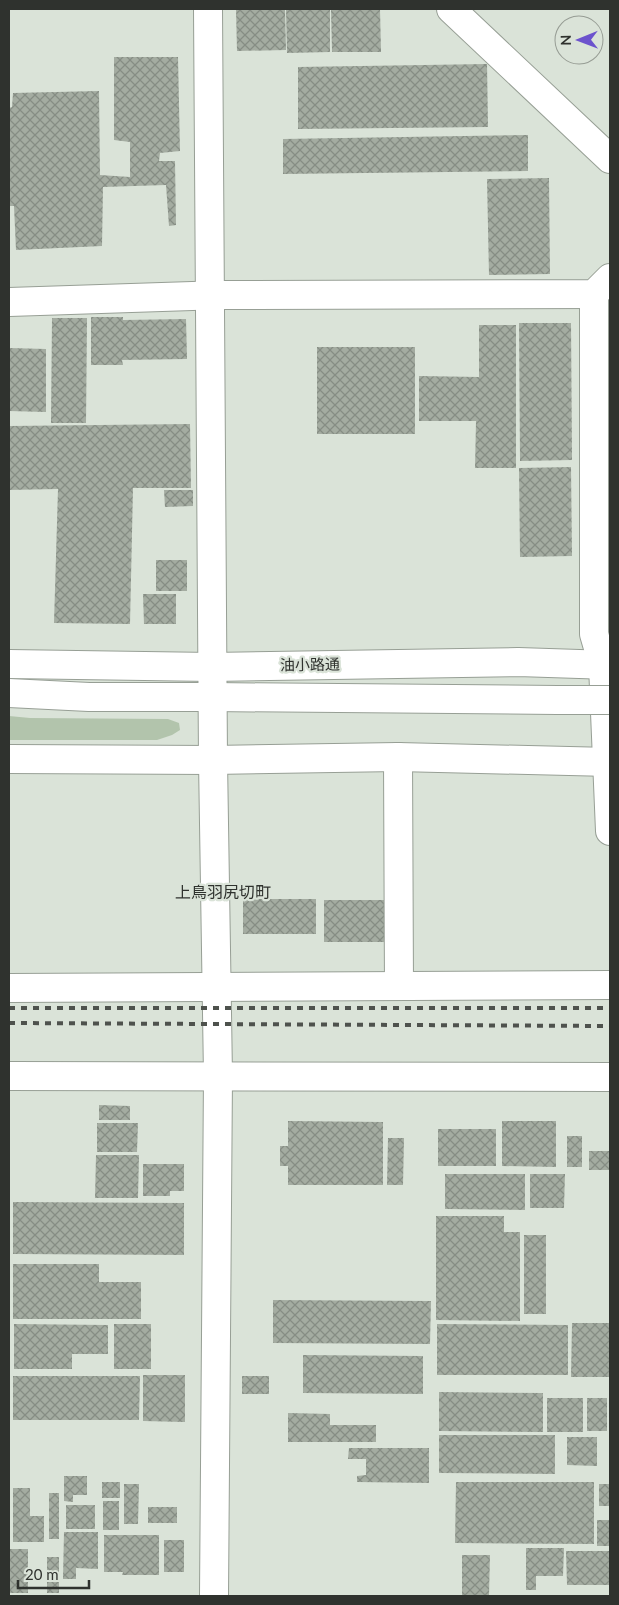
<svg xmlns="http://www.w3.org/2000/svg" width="619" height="1605" font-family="Lato,'Noto Sans JP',sans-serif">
<defs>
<pattern id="building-cross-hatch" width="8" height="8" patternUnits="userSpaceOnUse" patternTransform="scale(1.25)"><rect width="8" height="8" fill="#a4aca1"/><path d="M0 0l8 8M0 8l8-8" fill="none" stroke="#868d84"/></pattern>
</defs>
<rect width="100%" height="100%" fill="#dae3d8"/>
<path fill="#b2c4ac" d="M9,716L30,718L168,719L179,723L180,730L172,735L157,740H9Z"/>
<g fill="url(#building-cross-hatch)">
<path d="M236,9H285L286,50L237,51Z"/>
<path d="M286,9H330V52L287,53Z"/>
<path d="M331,9H380L381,52H332Z"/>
<path d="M114,57H178L180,151L160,153L159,161H175L176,225L169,226L166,185L103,187L102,246L16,250L14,206H9V108L12,107L13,93L99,91L100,175L130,177V142L114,140Z"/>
<path d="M487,64L488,127L298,129V67Z"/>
<path d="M528,135V171L283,174V139Z"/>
<path d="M549,178L550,274L489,275L487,179Z"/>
<path d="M91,317H123V320L186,319L187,359L122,360L123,365H91Z"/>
<path d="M52,318H87L86,423H51Z"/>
<path d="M519,323H571L572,460L520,461Z"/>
<path d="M479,325H516V468H475L476,421H419V376L479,377Z"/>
<rect x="317" y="347" width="98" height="87"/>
<path d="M9,348L46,349V412L9,411Z"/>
<path d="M190,424L191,488H133L130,624L54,623L58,489L9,490V426Z"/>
<path d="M597,435H610V585H598Z"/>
<path d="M571,467L572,556L520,557L519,468Z"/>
<path d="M164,490H193V506L165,507Z"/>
<rect x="156" y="560" width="31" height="31"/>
<path d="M143,594H176V624H144Z"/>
<rect x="243" y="899" width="73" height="35"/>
<rect x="324" y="900" width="64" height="42"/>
<path d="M99,1105L130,1106V1120H99Z"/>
<path d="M288,1121L383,1122V1185H288V1166H280V1146H288Z"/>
<path d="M502,1121H556V1167L502,1166Z"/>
<path d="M97,1123H138L137,1152H97Z"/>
<rect x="438" y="1129" width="58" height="37"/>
<rect x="567" y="1136" width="15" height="31"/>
<path d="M388,1138H404L403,1185H387Z"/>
<rect x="589" y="1151" width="21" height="19"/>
<path d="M96,1155H139L138,1198H95Z"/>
<path d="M143,1164H184V1191H170V1196H143Z"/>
<path d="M445,1174H525V1210L445,1209Z"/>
<path d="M530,1174H565L564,1208H530Z"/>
<path d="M13,1202L184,1203V1255L13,1254Z"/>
<path d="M436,1216H504V1232H520V1321L436,1320Z"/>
<rect x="524" y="1235" width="22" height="79"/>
<path d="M13,1264H99V1282H141V1319H13Z"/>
<path d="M273,1300L431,1301L430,1344L273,1343Z"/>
<path d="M572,1323H610V1377H571Z"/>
<path d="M14,1324L108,1325V1354H72V1369H14Z"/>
<rect x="114" y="1324" width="37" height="45"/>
<path d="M437,1324L568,1325V1375H437Z"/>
<path d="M303,1355L423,1356V1394L303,1393Z"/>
<path d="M143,1375H185V1422L143,1421Z"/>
<path d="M13,1376H140L139,1420H13Z"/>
<rect x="242" y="1376" width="27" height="18"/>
<path d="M439,1392L543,1393V1432L439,1431Z"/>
<rect x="547" y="1398" width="36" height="34"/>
<rect x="587" y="1398" width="20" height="33"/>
<path d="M288,1413L330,1414V1425H376V1442H288Z"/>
<path d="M439,1435H555V1474L439,1473Z"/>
<path d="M567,1437H597V1466L567,1465Z"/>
<path d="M349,1448H429V1483L357,1482V1476L366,1475V1459H348Z"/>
<path d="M64,1476H87V1495H73V1502L64,1501Z"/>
<rect x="102" y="1482" width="18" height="16"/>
<path d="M456,1482H594V1544L455,1543Z"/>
<path d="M124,1484H139L138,1524H124Z"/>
<rect x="599" y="1484" width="11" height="22"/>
<path d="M13,1488H30V1516H44V1542H13Z"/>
<rect x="49" y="1493" width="10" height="46"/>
<rect x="103" y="1501" width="16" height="29"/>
<rect x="66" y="1505" width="29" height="24"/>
<rect x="148" y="1507" width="29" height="16"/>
<rect x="597" y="1520" width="13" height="26"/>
<path d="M64,1532H98V1569L76,1568V1579H63Z"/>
<path d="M104,1535H159V1575H122L123,1572H104Z"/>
<rect x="164" y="1540" width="20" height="32"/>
<path d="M526,1548H564L563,1576H536V1590H526Z"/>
<path d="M10,1549H28V1593H9Z"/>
<path d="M566,1551H610V1585H567Z"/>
<path d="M462,1555H490L489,1596H462Z"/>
<rect x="47" y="1557" width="12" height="36"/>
</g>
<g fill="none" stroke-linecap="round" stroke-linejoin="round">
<defs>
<g id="minor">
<path d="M208,9L213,760L218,1076L214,1596"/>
<path d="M451,9L610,159"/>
<path d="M594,294V634L603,665L610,831"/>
<path d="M9,302L223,295L594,294L610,278"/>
<path d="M9,664L212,667L518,662L610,665"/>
<path d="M9,693L89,697H212"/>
<path d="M398,757L399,986"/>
<path d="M9,759L213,760L398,757L610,762"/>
<path d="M9,988L610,985"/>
<path d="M9,1076L610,1077"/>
</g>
<path id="highway" d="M212,697L558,700"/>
</defs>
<use href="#minor" stroke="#979f95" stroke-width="30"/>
<use href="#highway" stroke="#979f95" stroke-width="30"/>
<use href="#minor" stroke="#fff" stroke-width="28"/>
<use href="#highway" stroke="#fff" stroke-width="28"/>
<g stroke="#4e524d" stroke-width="4" stroke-dasharray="6 6" stroke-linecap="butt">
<path d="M9,1008H610"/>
<path d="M9,1023L610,1026"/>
</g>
<defs>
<path id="highway-bridge" d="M558,700H610"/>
</defs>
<use href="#highway-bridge" stroke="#979f95" stroke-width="30" stroke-linecap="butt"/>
<use href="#highway-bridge" stroke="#fff" stroke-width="28"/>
</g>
<g text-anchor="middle" stroke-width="4.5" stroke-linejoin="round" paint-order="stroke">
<g font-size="15" fill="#2f322e" stroke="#dae3d8">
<text transform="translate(310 665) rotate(-1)" y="5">油小路通</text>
</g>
<g font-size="16" fill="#2f322e" stroke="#dae3d8">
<text x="223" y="898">上鳥羽尻切町</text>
</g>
</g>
<rect width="619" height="1605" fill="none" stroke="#2f322e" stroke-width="20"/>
<g transform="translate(579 40) rotate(269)"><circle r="24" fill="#dae3d8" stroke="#969c94"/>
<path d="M0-4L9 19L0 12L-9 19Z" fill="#6c53cd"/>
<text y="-8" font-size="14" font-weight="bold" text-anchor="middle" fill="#2f322e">N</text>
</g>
<path d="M18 1580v8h71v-8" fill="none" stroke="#2f322e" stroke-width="2.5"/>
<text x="25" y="1580" font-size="15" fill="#2f322e" stroke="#dae3d8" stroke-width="4" paint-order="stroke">20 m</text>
</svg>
